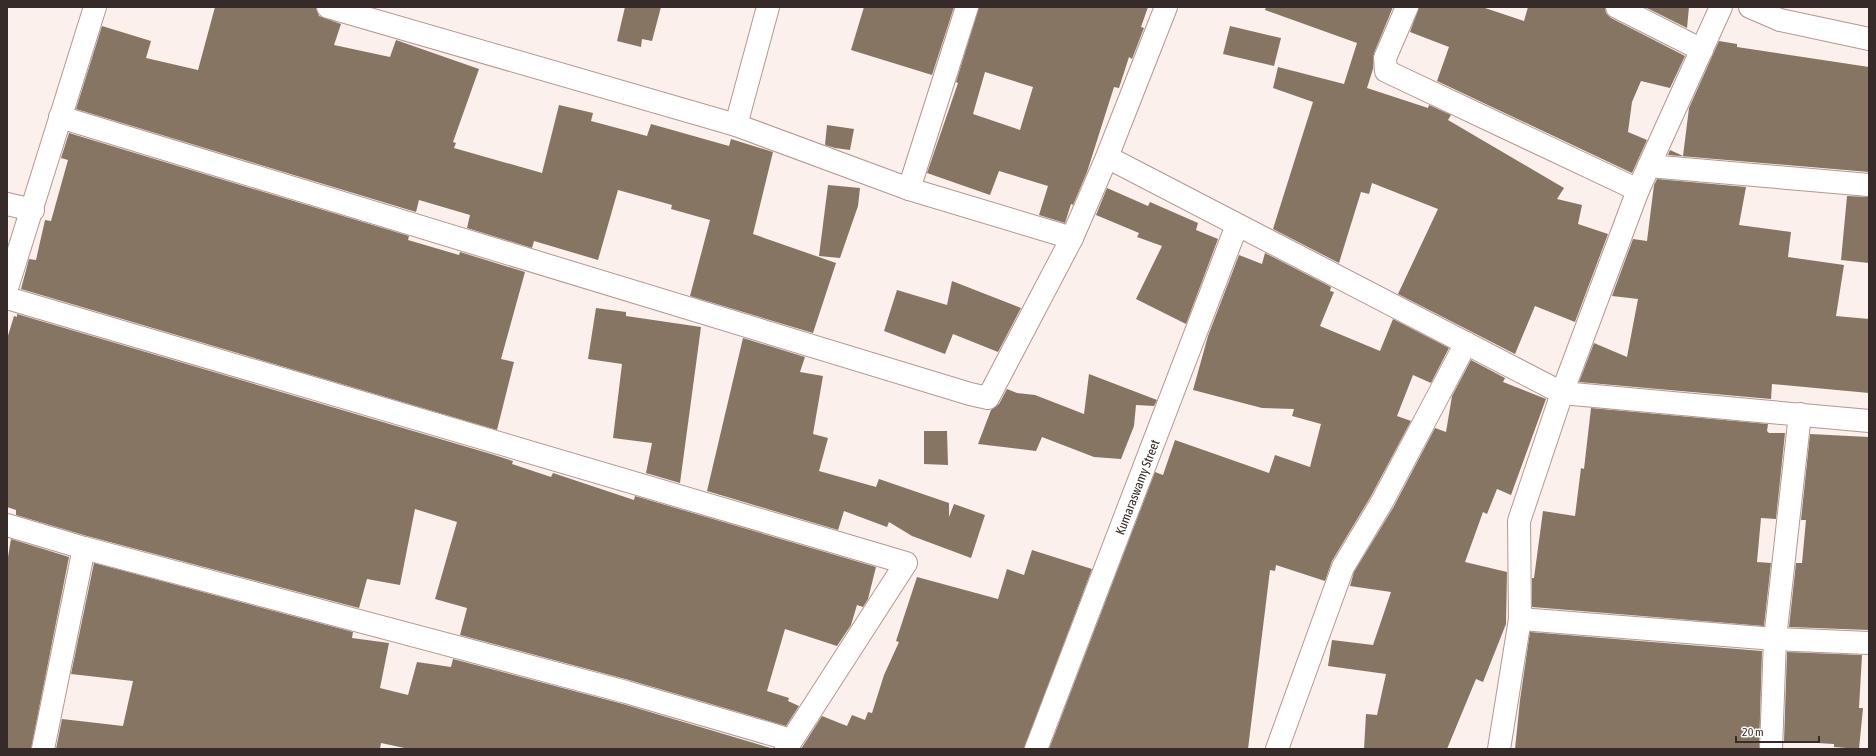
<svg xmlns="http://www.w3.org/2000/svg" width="1876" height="756" font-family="'Asap Condensed',sans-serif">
<rect width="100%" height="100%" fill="#fbf0ec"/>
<g fill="#877563" fill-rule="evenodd">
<path d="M215,7H316L319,16L341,24L334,45L390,57L396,40L479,69L453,142L456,143L454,148L542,173L559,105L593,113L591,121L647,136L651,124L729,146L731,139L773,152L753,234L836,263L813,333L690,296L710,220L671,209L672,205L618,190L598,260L534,241L532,248L467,228L470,215L419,200L416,212L76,109L102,26L151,41L146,58L198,70Z"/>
<path d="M625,7H661L652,41L642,39L641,47L617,41Z"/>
<path d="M864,7H954L932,75L851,50Z"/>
<path d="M979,7H1148L1141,27L1144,28L1132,59L1129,57L1119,88L1114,87L1087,172L1073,205L1071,204L1065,223L1039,215L1048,186L999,171L990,195L927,173L958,83L956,82ZM985,72L1033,87L1020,130L973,114Z"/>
<path d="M1266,7H1393L1374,53L1373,69L1367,88L1428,108L1429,105L1451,115L1448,120L1564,188L1557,199L1582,205L1578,224L1608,234L1575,322L1535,306L1515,354L1398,294L1438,209L1372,183L1369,194L1361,192L1339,263L1273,229L1313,102L1273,88L1278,67L1344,84L1357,43L1265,10Z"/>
<path d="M1419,7H1482L1524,21L1528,7H1605L1606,13L1611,18L1685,56L1670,88L1641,81L1632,102L1628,132L1647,140L1632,173L1437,81L1449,47L1410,32Z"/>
<path d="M1645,7H1689L1687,28Z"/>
<path d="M1230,26L1281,38L1274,66L1223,54Z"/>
<path d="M1719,41L1737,44V47L1869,67V172L1668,155L1670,150L1683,156L1689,108Z"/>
<path d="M827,125L854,129L850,150L835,148L825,145Z"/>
<path d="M69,133L409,236L408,240L459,255L460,252L525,272L501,359L514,362L497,430L21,289L29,259L36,260L45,220L51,221L68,160L61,158Z"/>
<path d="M1657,179L1746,187L1739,225L1791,232L1788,257L1844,265L1836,316L1869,319V393L1772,384L1771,399L1579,382L1594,343L1627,357L1638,299L1612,296L1633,239L1647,241L1654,185Z"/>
<path d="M828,185L860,188L858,206L840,258L819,256Z"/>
<path d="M1107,188L1148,206L1150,202L1198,223L1196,230L1218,239L1186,324L1136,299L1162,246L1137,237L1139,233L1096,215Z"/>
<path d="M1847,196L1869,197V263L1841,260Z"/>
<path d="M1265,253L1331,287L1330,291L1334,292L1320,326L1380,351L1393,319L1449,348L1431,383L1413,375L1397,416L1411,421L1371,496L1332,561L1325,581L1276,565L1275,571L1270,570L1248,749H1049L1155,472L1163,475L1175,440L1269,473L1275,455L1310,467L1321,424L1292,416L1294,409L1262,408L1193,390L1208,336L1239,255L1262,264Z"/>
<path d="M952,281L1021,308L998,352L953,334L945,354L884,331L897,290L947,305Z"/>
<path d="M596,308L626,312V316L701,327L680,483L646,473L652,443L613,438L622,364L588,359Z"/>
<path d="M17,314L491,454L513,461L512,464L551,477L553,473L634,500L635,496L876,567L868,599L863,607L857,605L851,625L837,646L785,629L767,691L789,698L788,701L799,706L786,726L629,680L460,635L467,608L435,599L457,522L415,509L400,585L367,579L359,608L87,536L16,515V510L7,507V339L14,316L17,317Z"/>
<path d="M743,338L805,357L800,372L823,376L813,434L828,438L819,471L876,487L879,479L949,503V517L954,504L985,515L971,558L912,536L889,522L887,527L844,511L838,530L707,491Z"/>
<path d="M1471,360L1505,378L1503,382L1546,399L1511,495L1497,489L1487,514L1483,512L1465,562L1507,572L1506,624L1483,682L1476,679L1447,749H1364L1366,714L1377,715L1386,674L1328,666L1332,640L1373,645L1391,592L1350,586L1354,572L1393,508L1435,428L1446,432L1452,396Z"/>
<path d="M1089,374L1157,400L1154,406L1136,405L1134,426L1121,459L1094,457L1042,437L1036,451L978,444L991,410L999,404L1007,389L1017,393L1035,395L1084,414Z"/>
<path d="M1591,408L1768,424L1767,431L1769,433H1785L1776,519L1761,518L1757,562L1771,563L1764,626L1532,607V578H1534L1543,511L1575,516L1581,468L1584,469Z"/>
<path d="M924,431H947L948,465L924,464Z"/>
<path d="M1810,434L1869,437V630L1789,627L1796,563H1802L1806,520H1801Z"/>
<path d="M11,539L69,557L31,749H7V563Z"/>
<path d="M1032,550L1092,569L1024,749H801L822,716L847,726L852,715L865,720L868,712L872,713L884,675L899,642L896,641L917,577L998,599L1007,569L1024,575Z"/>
<path d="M94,563L353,632L352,638L389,643L380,688L408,695L417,662L451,667L453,659L623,704L774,749H409L381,743L380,749H56L62,719L123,726L133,681L71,674Z"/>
<path d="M1530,632L1762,651L1759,749H1515L1520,700Z"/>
<path d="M1787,652L1862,655L1859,708H1863L1859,749L1834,747V744L1784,741Z"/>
</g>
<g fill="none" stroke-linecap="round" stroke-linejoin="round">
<defs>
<g id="minor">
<path d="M328,7L736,125L909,189L1072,238"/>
<path d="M1407,7L1385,58L1386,71L1638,190"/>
<path d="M1617,7L1702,50"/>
<path d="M1750,7L1780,20L1869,39"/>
<path d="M60,117L970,394L988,398L1072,238L1107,157L1166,7"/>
<path d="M736,125L768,7"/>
<path d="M1107,157L1562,393L1869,421"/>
<path d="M1649,166L1869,185"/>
<path d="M909,189L967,7"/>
<path d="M7,204L33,210"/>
<path d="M7,288L95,7"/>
<path d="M7,298L906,563L786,749"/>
<path d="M7,525L84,548L626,692L791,740"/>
<path d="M1520,619L1775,639L1869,643"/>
<path d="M43,749L84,548"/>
<path d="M1036,749L1237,225"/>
<path d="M1277,749L1343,567L1382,502L1466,343"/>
<path d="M1499,749L1520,619L1519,521L1562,393L1638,190L1721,7"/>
<path d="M1771,749L1775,639L1800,414"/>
</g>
</defs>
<use href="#minor" stroke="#b49890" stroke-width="24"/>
<use href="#minor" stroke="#fff" stroke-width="22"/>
</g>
<g text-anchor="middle" stroke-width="3" stroke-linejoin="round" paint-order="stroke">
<g font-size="13" fill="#362b28" stroke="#fff">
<text transform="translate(1137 487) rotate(-69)" y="5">Kumaraswamy Street</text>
</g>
</g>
<rect width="1876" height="756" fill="none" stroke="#362b28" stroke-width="16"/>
<path d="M1736 736v6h83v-6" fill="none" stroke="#362b28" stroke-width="2"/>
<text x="1742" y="736" font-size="12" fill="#362b28" stroke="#ffffff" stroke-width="3" paint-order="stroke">20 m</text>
</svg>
